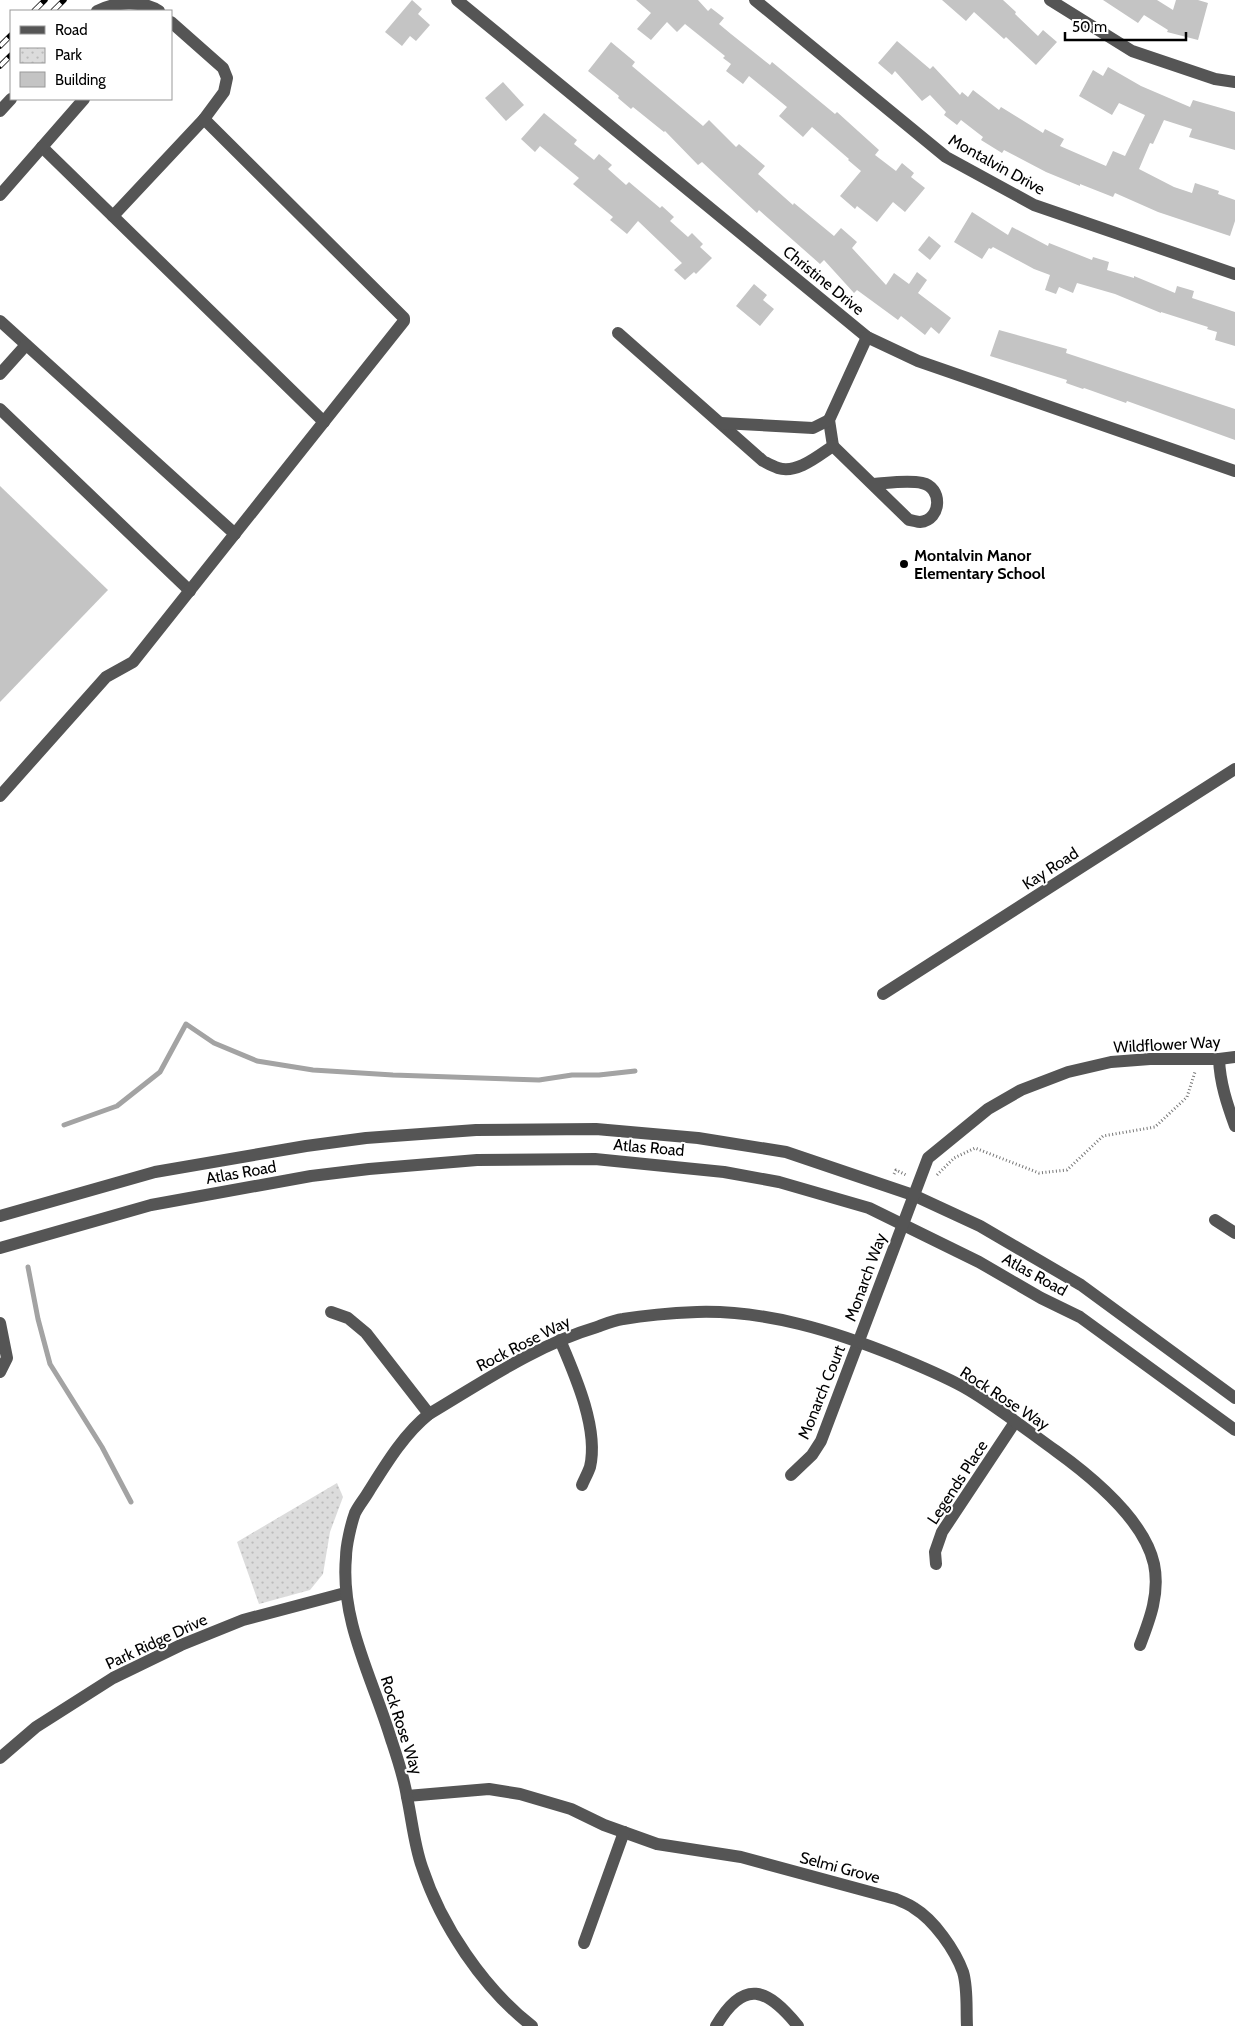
<svg xmlns="http://www.w3.org/2000/svg" width="1235" height="2026" font-family="Cabin,sans-serif">
<defs>
<pattern id="park-dots" width="8" height="8" patternUnits="userSpaceOnUse" patternTransform="scale(1.25)"><rect width="8" height="8" fill="#dcdcdc"/><path d="M2 2h.1M6 6h.1" fill="none" stroke="#bbb" stroke-width="1.8" stroke-linecap="round"/></pattern>
</defs>
<rect width="100%" height="100%" fill="#fff"/>
<path fill="url(#park-dots)" d="M337,1483L343,1497L330,1532L323,1574L310,1590L259,1604L237,1542Z"/>
<g fill="none" stroke-linecap="round" stroke-linejoin="round">
<g stroke="#a3a3a3" stroke-width="5">
<path d="M64,1125L117,1106L160,1072L186,1024L214,1043L257,1061L313,1070L393,1075L539,1080L572,1075H599L635,1071"/>
<path d="M28,1267L38,1319L50,1364L102,1447L131,1502"/>
</g>
</g>
<g fill="#c4c4c4">
<path d="M412,0L422,9L418,14L430,25L416,41L410,36L402,46L385,32Z"/>
<path d="M636,0H698L708,11L711,8L724,18L719,24L731,34L770,65L772,62L835,114L837,112L879,150L875,155L896,171L902,163L914,173L911,177L925,188L905,212L893,202L877,222L857,206L855,209L840,196L861,171L848,160L849,159L812,127L803,137L779,116L787,107L749,76L743,84L726,71L731,64L723,58L725,56L685,24L677,32L667,22L651,40L637,29L651,13Z"/>
<path d="M942,0H1003L1016,12L1015,14L1038,36L1043,30L1057,42L1036,65L1006,37L1004,39L974,12L966,21Z"/>
<path d="M1103,0H1157L1173,10L1176,0H1198L1208,3L1198,40L1167,32L1168,30L1144,15L1138,23Z"/>
<path d="M897,41L930,69L933,66L960,95L962,92L968,97L973,90L999,110L1001,107L1043,133L1045,129L1064,139L1060,146L1106,166L1113,151L1125,156L1145,115L1119,103L1112,115L1079,96L1093,70L1103,76L1108,67L1141,86L1190,107L1193,100L1235,112V150L1189,137L1192,129L1164,120L1153,144L1150,143L1139,169L1174,187L1192,193L1195,183L1219,191L1218,194L1235,200V221L1230,236L1158,212L1115,193L1113,197L1080,184V186L1046,172L1004,150L1002,153L981,140L983,137L961,120L957,125L944,115L946,112L930,95L922,101L895,71L892,75L878,63Z"/>
<path d="M611,42L635,62L632,66L703,126L709,120L736,147L739,144L765,166L758,174L793,205L794,203L834,236L841,228L857,242L852,248L886,285L894,273L909,284L917,272L927,280L918,293L951,318L939,334L931,327L925,335L901,316L898,320L857,290L854,293L824,260L820,264L759,210L757,213L702,162L698,165L665,131L664,132L633,107L631,109L618,98L619,96L588,71Z"/>
<path d="M503,82L524,105L506,121L485,98Z"/>
<path d="M544,113L577,140L574,144L594,160L599,154L612,165L608,169L626,185L629,182L660,208L662,206L674,217L670,221L688,237L692,233L703,244L700,247L712,258L696,274L694,272L685,280L674,270L682,263L638,221L627,234L610,220L613,217L573,184L579,178L540,146L535,152L521,139Z"/>
<path d="M972,212L1008,235L1012,227L1048,246L1049,243L1092,260L1093,257L1109,262L1107,270L1134,278V276L1175,293L1177,286L1194,291L1192,298L1235,312V346L1215,340L1217,332L1207,329L1208,327L1161,312V313L1115,294L1077,283L1073,293L1059,287L1056,294L1045,290L1050,275L1034,269L993,247L991,249L989,248L982,259L954,242Z"/>
<path d="M929,236L941,246L930,260L918,250Z"/>
<path d="M754,284L767,295L763,300L774,309L760,326L736,306Z"/>
<path d="M999,330L1067,349L1066,353L1235,409V440L1127,401L1126,403L1084,388L1083,389L1066,383L1067,380L990,356Z"/>
<path d="M0,486L108,590L0,702Z"/>
</g>
<g fill="none" stroke-linecap="round" stroke-linejoin="round">
<g stroke="#777" stroke-width="3" stroke-dasharray="1 2.5" stroke-linecap="butt">
<path d="M894,1174L896,1170L906,1175"/>
<path d="M937,1175L954,1158L975,1148L1039,1173L1067,1170L1103,1136L1155,1127L1187,1097L1195,1072"/>
</g>
<g stroke="#555" stroke-width="12">
<path d="M457,0L867,337L918,361L1235,471"/>
<path d="M755,0L946,157L1034,205L1235,274"/>
<path d="M1050,0L1132,51L1215,79L1235,82"/>
<path d="M97,11C115,2 142,0 159,11"/>
<path d="M0,111L11,99"/>
<path d="M42,147L324,422"/>
<path d="M0,195L84,99"/>
<path d="M113,216L204,119"/>
<path d="M0,321L235,534"/>
<path d="M618,333L763,461C767,463 772,466 778,468C797,474 818,456 833,446L829,420L867,337"/>
<path d="M0,374L26,345"/>
<path d="M0,409L190,591"/>
<path d="M721,423L813,428L829,420"/>
<path d="M833,446L909,520C912,520 917,522 920,522C942,520 943,487 922,483C907,480 889,483 874,484"/>
<path d="M0,796L106,677L133,662L404,321V318L204,119L224,92L227,78L223,68L171,22"/>
<path d="M883,994L1235,769"/>
<path d="M1219,1059C1220,1083 1227,1104 1235,1126"/>
<path d="M0,1216L155,1172L306,1146L366,1138L476,1130L596,1129L698,1138L786,1152L913,1195L980,1226L1081,1285L1235,1398"/>
<path d="M1215,1220L1235,1233"/>
<path d="M0,1248L151,1205L311,1176L369,1169L477,1160L595,1159L724,1172L779,1182L869,1208L979,1262L1041,1298L1080,1317L1235,1430"/>
<path d="M331,1312L348,1318L366,1333L429,1414"/>
<path d="M0,1323L7,1358L0,1372"/>
<path d="M560,1340C575,1375 599,1429 590,1467C588,1473 584,1480 582,1485"/>
<path d="M791,1475L812,1455L821,1441L928,1158L988,1109L1021,1090L1068,1072L1111,1062L1150,1059H1219L1235,1057"/>
<path d="M936,1564L935,1552L942,1532L1015,1422"/>
<path d="M0,1758L36,1727L113,1678L181,1645L243,1620L345,1593"/>
<path d="M407,1796L489,1789L520,1794L571,1809L604,1825L657,1844L741,1857L896,1899C902,1902 909,1904 914,1908C934,1920 955,1950 963,1972C968,1989 966,2009 967,2026"/>
<path d="M584,1943L624,1832"/>
<path d="M532,2026C483,1988 441,1925 422,1867C414,1844 412,1820 407,1797C404,1777 397,1757 391,1739C373,1679 340,1621 346,1557C346,1546 351,1524 355,1513C359,1505 365,1498 369,1491C386,1464 404,1434 429,1414C483,1382 536,1345 597,1327C605,1324 614,1320 623,1319C647,1315 673,1313 697,1312C766,1310 834,1331 898,1357C922,1367 947,1377 969,1390C999,1408 1028,1431 1056,1451C1092,1477 1144,1519 1154,1564C1160,1593 1150,1619 1140,1645"/>
<path d="M716,2026C744,1978 767,1988 798,2026"/>
</g>
<defs>
<g id="rail">
<path d="M34,11L45,0"/>
<path d="M53,11L64,0"/>
<path d="M0,46L11,35"/>
<path d="M0,66L11,55"/>
</g>
</defs>
<use href="#rail" stroke="#000" stroke-width="5.5"/>
<use href="#rail" stroke="#fff" stroke-width="4" stroke-dasharray="11" stroke-linecap="butt"/>
</g>
<circle fill="#000" stroke="#fff" stroke-width="2" cx="904" cy="564" r="5"/>
<g text-anchor="middle" stroke-width="4" stroke-linejoin="round" paint-order="stroke">
<g font-size="16" fill="#000" stroke="#fff">
<text transform="translate(997 164) rotate(29)" y="6">Montalvin Drive</text>
<text transform="translate(824 280) rotate(39)" y="6">Christine Drive</text>
<text transform="translate(1050 868) rotate(-33)" y="6">Kay Road</text>
<text transform="translate(1167 1044) rotate(-3)" y="6">Wildflower Way</text>
<text transform="translate(649 1147) rotate(5)" y="6">Atlas Road</text>
<text transform="translate(241 1172) rotate(-10)" y="6">Atlas Road</text>
<text transform="translate(1035 1274) rotate(29)" y="6">Atlas Road</text>
<text transform="translate(865 1277) rotate(-70)" y="6">Monarch Way</text>
<text transform="translate(523 1343) rotate(-27)" y="6">Rock Rose Way</text>
<text transform="translate(821 1392) rotate(-68)" y="6">Monarch Court</text>
<text transform="translate(1005 1398) rotate(33)" y="6">Rock Rose Way</text>
<text transform="translate(957 1482) rotate(-57)" y="6">Legends Place</text>
<text transform="translate(156 1641) rotate(-25)" y="6">Park Ridge Drive</text>
<text transform="translate(402 1725) rotate(72)" y="6">Rock Rose Way</text>
<text transform="translate(840 1867) rotate(15)" y="6">Selmi Grove</text>
</g>
<g font-size="16" font-weight="bold" fill="#000" stroke="#fff" text-anchor="start">
<text x="914" y="561">Montalvin Manor<tspan x="914" dy="18">Elementary School</tspan></text>
</g>
</g>
<rect x="10" y="10" width="162" height="90" fill="#ffffff" stroke="#999999"/>
<rect x="20" y="26" width="25" height="8" fill="#555555" stroke="#999999"/>
<text x="55" y="35" font-size="15" fill="#000000">Road</text>
<rect x="20" y="48" width="25" height="15" fill="url(#park-dots)" stroke="#999999"/>
<text x="55" y="60" font-size="15" fill="#000000">Park</text>
<rect x="20" y="72" width="25" height="15" fill="#c4c4c4" stroke="#999999"/>
<text x="55" y="85" font-size="15" fill="#000000">Building</text>
<path d="M1065 32v8h121v-8" fill="none" stroke="#000000" stroke-width="2.5"/>
<text x="1072" y="32" font-size="15" fill="#000000" stroke="#ffffff" stroke-width="4" paint-order="stroke">50 m</text>
</svg>
